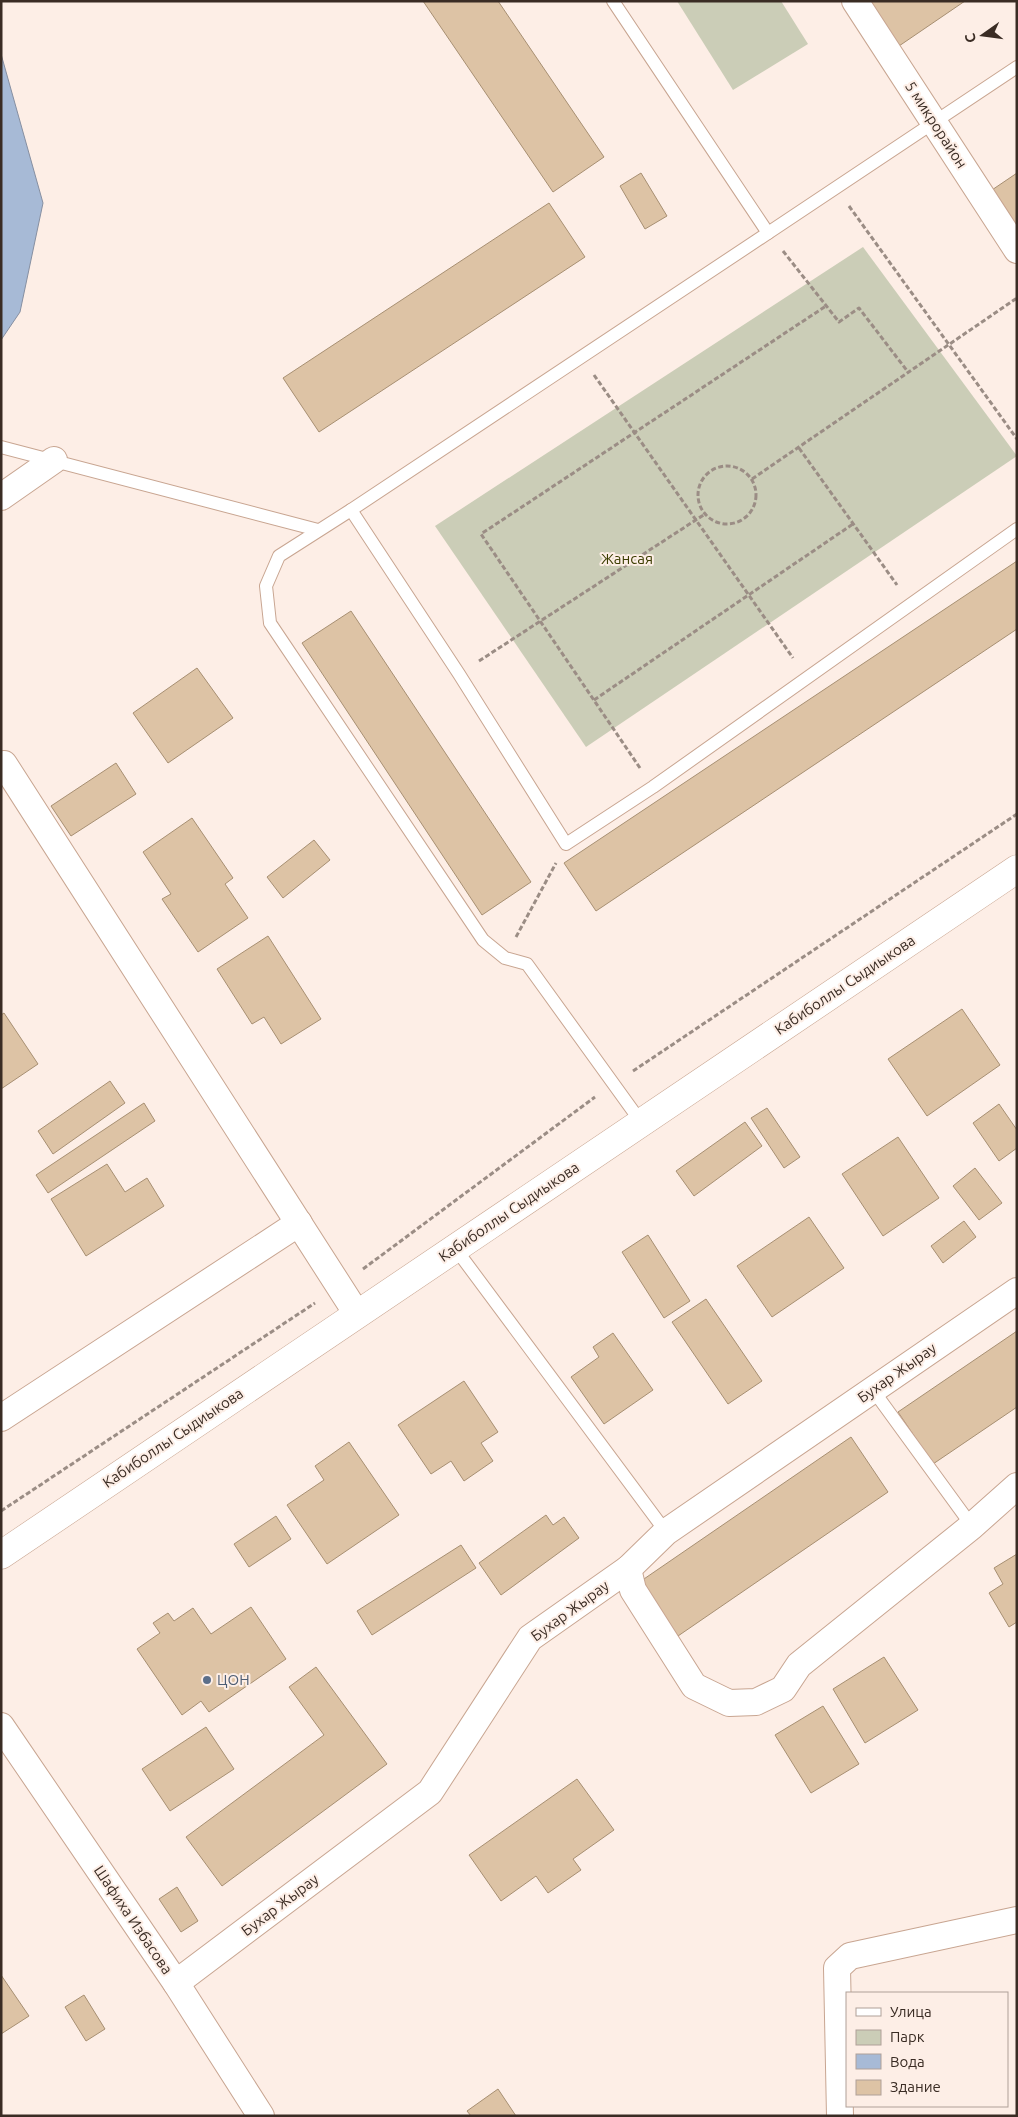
<svg xmlns="http://www.w3.org/2000/svg" width="1018" height="2117" font-family="Ubuntu,sans-serif">
<rect width="100%" height="100%" fill="#fdeee6"/>
<g fill="#cbcdb7">
<path d="M677,1H781L808,44L733,90Z"/>
<path d="M863,247L1017,456L586,747L435,526Z"/>
</g>
<path fill="#a7bad6" stroke="#868fa1" d="M1,54L43,203L20,312L1,340Z"/>
<g fill="#ddc3a5" stroke="#a78f72">
<path d="M423,1H498L604,157L553,192Z"/>
<path d="M868,1H965L899,46Z"/>
<path d="M641,173L667,216L645,229L620,186Z"/>
<path d="M1017,173V240L986,194Z"/>
<path d="M549,203L585,257L319,432L283,378Z"/>
<path d="M1017,561V629L596,911L564,863Z"/>
<path d="M351,611L531,882L482,915L302,643Z"/>
<path d="M197,668L233,718L168,763L133,713Z"/>
<path d="M116,763L136,794L71,836L51,806Z"/>
<path d="M192,818L233,878L225,884L248,918L198,952L162,899L171,894L143,852Z"/>
<path d="M314,840L330,860L283,898L267,877Z"/>
<path d="M268,936L321,1019L281,1044L264,1017L252,1024L217,969Z"/>
<path d="M962,1009L1000,1065L927,1116L888,1059Z"/>
<path d="M4,1013L38,1064L1,1089V1015Z"/>
<path d="M110,1081L125,1103L53,1154L38,1131Z"/>
<path d="M144,1103L155,1121L48,1193L36,1175Z"/>
<path d="M999,1104L1017,1130V1148L999,1161L973,1123Z"/>
<path d="M767,1108L800,1157L784,1168L751,1118Z"/>
<path d="M745,1122L762,1146L694,1196L676,1171Z"/>
<path d="M898,1137L939,1198L883,1236L842,1174Z"/>
<path d="M107,1164L125,1192L147,1178L164,1206L86,1256L51,1199Z"/>
<path d="M975,1168L1002,1203L979,1220L953,1186Z"/>
<path d="M809,1217L844,1268L772,1317L737,1266Z"/>
<path d="M964,1221L976,1237L943,1263L931,1246Z"/>
<path d="M648,1235L690,1301L664,1318L622,1252Z"/>
<path d="M706,1299L762,1381L728,1404L672,1322Z"/>
<path d="M1017,1331V1407L933,1464L898,1412Z"/>
<path d="M613,1333L653,1390L604,1424L571,1377L599,1357L593,1347Z"/>
<path d="M464,1381L498,1432L481,1443L493,1461L464,1481L451,1461L431,1474L398,1425Z"/>
<path d="M851,1437L888,1492L678,1636L641,1581Z"/>
<path d="M349,1442L399,1515L327,1564L287,1505L324,1480L315,1466Z"/>
<path d="M546,1515L553,1525L564,1517L579,1538L501,1595L479,1563Z"/>
<path d="M276,1516L291,1539L249,1567L234,1544Z"/>
<path d="M461,1545L476,1568L372,1635L357,1611Z"/>
<path d="M1017,1554V1622L1009,1627L989,1593L1003,1584L994,1568Z"/>
<path d="M251,1607L286,1659L209,1712L201,1701L182,1715L137,1649L160,1633L153,1623L168,1613L174,1621L193,1608L211,1634Z"/>
<path d="M884,1657L918,1710L865,1743L833,1689Z"/>
<path d="M316,1667L387,1764L222,1886L186,1837L324,1735L289,1687Z"/>
<path d="M823,1706L859,1764L811,1793L775,1735Z"/>
<path d="M206,1727L234,1769L170,1811L142,1769Z"/>
<path d="M577,1779L614,1830L573,1859L581,1870L548,1893L536,1876L501,1901L469,1855Z"/>
<path d="M177,1887L198,1921L181,1932L159,1899Z"/>
<path d="M1,1975L29,2016L1,2034Z"/>
<path d="M84,1995L105,2029L86,2041L65,2007Z"/>
<path d="M498,2089L516,2116H471L467,2111Z"/>
</g>
<g fill="none" stroke-linecap="round" stroke-linejoin="round">
<defs>
<g id="lane">
<path d="M768,233L1017,67"/>
<path d="M1,447L318,530"/>
<path d="M351,510L768,233L613,1"/>
<path d="M641,1122L527,964L505,958L483,940L270,623L266,586L279,556L351,510L459,674L566,844L653,787L1017,529"/>
<path d="M455,1248L666,1532"/>
<path d="M873,1390L972,1526"/>
</g>
<g id="street">
<path d="M855,1L1017,250"/>
<path d="M1,497L54,460"/>
<path d="M4,764L357,1314"/>
<path d="M1,1418L299,1223"/>
<path d="M628,1569L633,1590L694,1686L729,1703L756,1702L783,1689L799,1665L972,1526L1017,1486"/>
<path d="M1,1726L176,1983L261,2116"/>
<path d="M176,1983L430,1792L530,1638L628,1569L666,1532L1017,1291"/>
<path d="M840,2116L837,1968L850,1956L1017,1920"/>
</g>
<path id="secondary" d="M1,1555L1017,869"/>
</defs>
<use href="#lane" stroke="#c8a591" stroke-width="14"/>
<use href="#street" stroke="#c8a591" stroke-width="28"/>
<use href="#secondary" stroke="#c8a591" stroke-width="29"/>
<g stroke="#9b8d85" stroke-width="3" stroke-dasharray="5 2.5" stroke-linecap="butt">
<path d="M849,206L1017,439"/>
<path d="M783,251L839,322L859,308L908,372"/>
<path d="M594,375L793,658"/>
<path d="M799,448L897,585"/>
<circle cx="727" cy="495" r="29"/>
<path d="M752,479L1017,298"/>
<path d="M479,661L705,514"/>
<path d="M594,700L853,524"/>
<path d="M640,768L481,534L826,306"/>
<path d="M516,937L556,863"/>
<path d="M633,1071L1017,814"/>
<path d="M363,1269L595,1097"/>
<path d="M1,1511L315,1303"/>
</g>
<use href="#lane" stroke="#fff" stroke-width="12"/>
<use href="#street" stroke="#fff" stroke-width="26"/>
<use href="#secondary" stroke="#fff" stroke-width="28"/>
</g>
<circle fill="#5c6f8a" stroke="#fdeee6" stroke-width="2" cx="207" cy="1680" r="5"/>
<g text-anchor="middle" stroke-width="4" stroke-linejoin="round" paint-order="stroke">
<g font-size="15" fill="#3a2c24" stroke="#fdeee6">
<text transform="translate(936 125) rotate(57)" y="5">5 микрорайон</text>
<text transform="translate(845 985) rotate(-34)" y="5">Кабиболлы Сыдиыкова</text>
<text transform="translate(509 1212) rotate(-34)" y="5">Кабиболлы Сыдиыкова</text>
<text transform="translate(897 1373) rotate(-35)" y="5">Бухар Жырау</text>
<text transform="translate(173 1438) rotate(-34)" y="5">Кабиболлы Сыдиыкова</text>
<text transform="translate(570 1611) rotate(-36)" y="5">Бухар Жырау</text>
<text transform="translate(280 1905) rotate(-37)" y="5">Бухар Жырау</text>
<text transform="translate(133 1920) rotate(56)" y="5">Шафиха Избасова</text>
</g>
<g font-size="15" fill="#3b3d01" stroke="#fdeee6">
<text x="627" y="564">Жансая</text>
</g>
<g font-size="15" fill="#4e5e75" stroke="#fdeee6" text-anchor="start">
<text x="217" y="1685">ЦОН</text>
</g>
</g>
<rect width="1018" height="2117" fill="none" stroke="#3a2c24" stroke-width="5"/>
<rect x="846" y="1992" width="162" height="115" fill="#fdeee6" stroke="#afa098"/>
<rect x="856" y="2008" width="25" height="8" fill="#ffffff" stroke="#afa098"/>
<text x="890" y="2017" font-size="15" fill="#3a2c24">Улица</text>
<rect x="856" y="2030" width="25" height="15" fill="#cbcdb7" stroke="#afa098"/>
<text x="890" y="2042" font-size="15" fill="#3a2c24">Парк</text>
<rect x="856" y="2054" width="25" height="15" fill="#a7bad6" stroke="#afa098"/>
<text x="890" y="2067" font-size="15" fill="#3a2c24">Вода</text>
<rect x="856" y="2080" width="25" height="15" fill="#ddc3a5" stroke="#afa098"/>
<text x="890" y="2092" font-size="15" fill="#3a2c24">Здание</text>
<g transform="translate(983 35) rotate(256)" stroke="#fdeee6" stroke-width="4" paint-order="stroke">
<path d="M0-4L9 19L0 12L-9 19Z" fill="#3a2c24"/>
<text y="-8" font-size="14" font-weight="bold" text-anchor="middle" fill="#3a2c24">С</text>
</g>
</svg>
